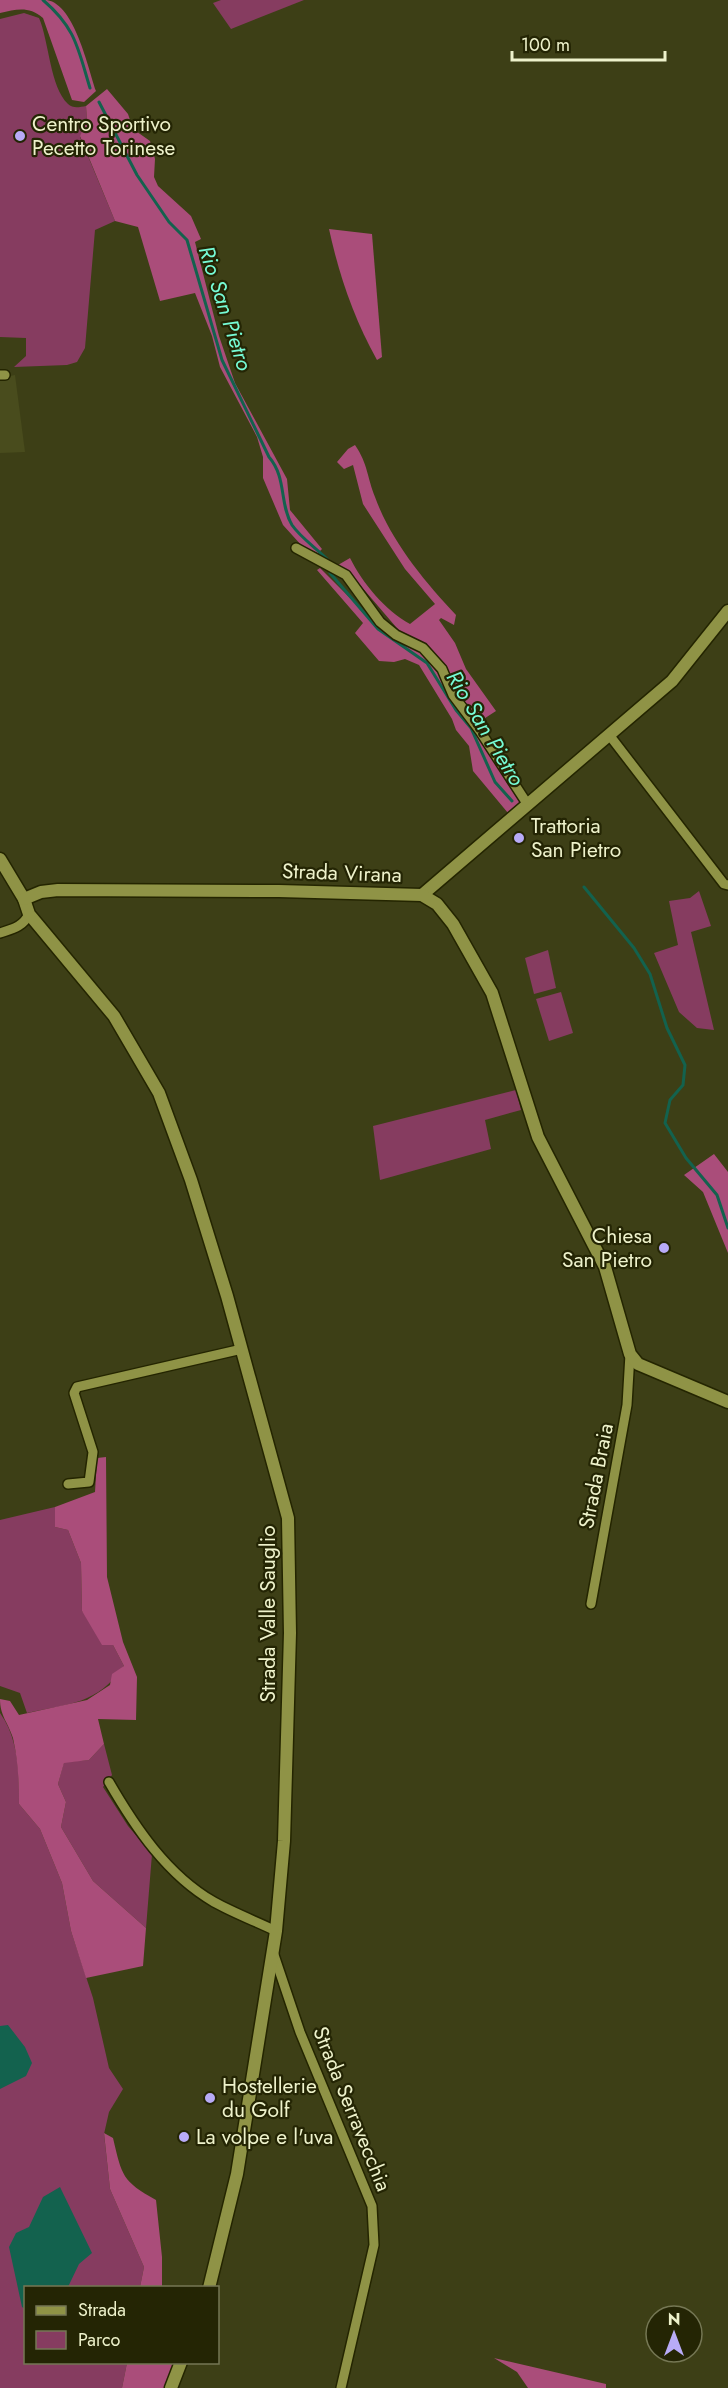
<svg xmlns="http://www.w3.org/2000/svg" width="728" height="2388" font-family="Jost,sans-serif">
<rect width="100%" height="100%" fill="#3d3f16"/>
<path fill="#494c1d" d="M15,375L25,452L0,453V378Z"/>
<g fill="#863c60">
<path d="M221,0H304L231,29L213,3Z"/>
<path d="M24,13L39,18C49,41 50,87 68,104C73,109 80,107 86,106L87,120L80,137L115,221L95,230L85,348L77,362L67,365L14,367L26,356V338L0,337V19Z"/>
<path d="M699,891L711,926L691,932L714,1030L697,1028L679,1012L654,953L678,945L669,901L690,898Z"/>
<path d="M548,950L556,988L534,994L525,958Z"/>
<path d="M561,992L573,1033L549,1041L536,999Z"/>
<path d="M516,1090L521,1110L485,1120L491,1149L380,1180L373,1126Z"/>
<path d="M55,1507V1527L68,1530L81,1563L82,1611L113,1645L124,1666C96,1705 71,1703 27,1713L20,1693L0,1686V1520Z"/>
<path d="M0,1713C19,1739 19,1774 19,1804L40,1829L62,1883L71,1931L93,1998L109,2068L123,2089L109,2112L104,2134L110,2189L144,2267L140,2287L26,2288V2362L127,2363L122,2388H0Z"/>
<path d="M104,1744L112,1775L103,1787L128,1826L152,1854L146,1928L93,1881L61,1827L66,1802L58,1784L64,1762L89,1760Z"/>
</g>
<g fill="#aa4d7a">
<path d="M0,0C15,0 32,0 47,0C75,5 88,68 96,91L84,102L72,100L43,18C29,6 17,9 0,13Z"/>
<path d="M107,89L128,114L133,129L150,141L155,159L154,177L158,186L191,216L201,239L195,242L219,336L235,383L287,479L290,510L322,549L318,553L302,546L283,525L263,478V457L257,437L220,367L212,336L195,293L160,301L138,227L115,221L80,136L87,120L86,106Z"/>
<path d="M329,229L372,234L382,357L377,360C354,319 339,275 329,229Z"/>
<path d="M355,445C368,464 367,477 375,497C391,541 424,581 456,615L454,625L441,618L439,620L455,643L466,669L496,711L479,722L464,708L445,669L402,634L348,571L338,565L350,558C363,584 385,610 410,624L435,604L405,569L363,504L353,465L344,469L337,462L348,449Z"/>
<path d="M320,568L367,615L396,639L418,649L437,672L518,796L520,804L508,813L473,771L469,746L456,730L452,719L419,665L405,659L394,662L379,661L355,633L363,623L317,570Z"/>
<path d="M714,1154L728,1172V1253L703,1192L684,1175Z"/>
<path d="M106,1457L107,1577L123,1642L137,1677L136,1720L98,1719L104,1744L89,1760L64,1763L58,1784L66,1802L61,1827L93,1881L146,1928L143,1966L86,1978L71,1931L62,1883L40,1829L19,1804C19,1782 18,1760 13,1738C8,1722 0,1716 0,1699L10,1701L19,1715L87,1700L110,1685L112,1674L124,1666L113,1645H102L82,1611L81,1563L68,1530L55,1527V1507L95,1492L97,1458Z"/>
<path d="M104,2133L113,2138C122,2176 122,2181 156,2200L162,2257V2287H140L144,2267L110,2189Z"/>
<path d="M494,2358L606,2384V2388H528L517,2372Z"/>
<path d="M127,2363H174L165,2388H122Z"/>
</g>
<g fill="#13624e">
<path d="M8,2025L25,2047L32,2063L26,2076L0,2089V2026Z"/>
<path d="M60,2187L92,2253L79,2264L68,2287L26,2288L25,2309L22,2307L9,2247L16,2233L29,2227L43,2197Z"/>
</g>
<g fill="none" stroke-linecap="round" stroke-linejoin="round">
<g stroke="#13624e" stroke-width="3">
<path d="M43,0C76,28 78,49 90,88"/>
<path d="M99,102L137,175L169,222L187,240L222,360L269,457C287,478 279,503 292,525C300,537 316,548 327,559"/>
<path d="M330,573L378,629L427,663L456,710L471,728L495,782L512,801"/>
<path d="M584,887L634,948L650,974L667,1028L685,1065L683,1085L670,1100L665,1123L686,1158L717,1195L728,1228"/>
</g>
<defs>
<g id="minor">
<path d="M0,375H5"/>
<path d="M296,548L346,575L380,622L396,635L423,648L442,669L453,695L480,731L528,805"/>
<path d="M610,736L724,884L728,885"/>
<path d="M0,933C12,929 23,927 29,914"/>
<path d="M68,1484L89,1482L93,1452L74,1393L77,1387L242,1349"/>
<path d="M591,1604L627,1405L630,1354"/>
<path d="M109,1782C135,1827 167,1875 214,1902C234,1913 255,1921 276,1931"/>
<path d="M273,1952L300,2032L372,2206L374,2245L341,2388"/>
</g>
<g id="tertiary">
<path d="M0,859L24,899L29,914L114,1016L159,1093L191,1180L227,1296L288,1518L290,1633L284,1841L276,1931L237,2174L209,2288"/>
<path d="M422,895L672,681L728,611"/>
<path d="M24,899L41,892L58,890L279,891L422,895L437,904L453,924L492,993L538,1137L605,1267L630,1354L638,1364L728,1402"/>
<path d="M171,2388L181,2362"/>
</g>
</defs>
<use href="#minor" stroke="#242500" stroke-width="12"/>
<use href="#tertiary" stroke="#242500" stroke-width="15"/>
<use href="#minor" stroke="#8f9346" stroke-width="9"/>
<use href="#tertiary" stroke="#8f9346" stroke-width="12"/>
</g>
<g fill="#b8abf7" stroke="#242504" stroke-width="2">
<circle cx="20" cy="136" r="6"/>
<circle cx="519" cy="838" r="6"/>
<circle cx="664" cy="1248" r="6"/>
<circle cx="210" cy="2098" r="6"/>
<circle cx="184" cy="2137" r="6"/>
</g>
<g text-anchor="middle" stroke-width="4.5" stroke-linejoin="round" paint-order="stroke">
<g font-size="21" fill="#eef2cb" stroke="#242504" text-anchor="start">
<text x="32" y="131">Centro Sportivo<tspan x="32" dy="24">Pecetto Torinese</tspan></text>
<text x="531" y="833">Trattoria<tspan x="531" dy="24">San Pietro</tspan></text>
<text x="652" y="1243" text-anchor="end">Chiesa<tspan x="652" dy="24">San Pietro</tspan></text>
<text x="222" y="2093">Hostellerie<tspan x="222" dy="24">du Golf</tspan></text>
<text x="196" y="2144">La volpe e l'uva</text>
</g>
<g font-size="21" fill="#eef2cb" stroke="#242504">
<text transform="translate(342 873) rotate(2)" y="7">Strada Virana</text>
<text transform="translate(596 1476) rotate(-79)" y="7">Strada Braia</text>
<text transform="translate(268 1614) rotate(-90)" y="7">Strada Valle Sauglio</text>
<text transform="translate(352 2109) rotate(68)" y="7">Strada Serravecchia</text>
</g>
<g font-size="22" font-style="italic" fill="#76fbd5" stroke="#242504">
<text transform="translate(226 308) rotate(72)" y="8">Rio San Pietro</text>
<text transform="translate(486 728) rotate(59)" y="8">Rio San Pietro</text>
</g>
</g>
<rect x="24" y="2286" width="195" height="78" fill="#242504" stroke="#757754" stroke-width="1.5"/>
<rect x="36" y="2306" width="30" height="9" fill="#8f9346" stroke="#757754" stroke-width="1.5"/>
<text x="78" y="2316" font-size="18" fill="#eef2cb">Strada</text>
<rect x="36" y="2331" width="30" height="18" fill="#863c60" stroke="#757754" stroke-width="1.5"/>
<text x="78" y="2346" font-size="18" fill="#eef2cb">Parco</text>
<g transform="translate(674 2334)"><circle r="28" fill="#242504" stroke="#757754" stroke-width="1.5"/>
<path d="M0-4.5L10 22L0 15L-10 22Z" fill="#b8abf7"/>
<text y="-9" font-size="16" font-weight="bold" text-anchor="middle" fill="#eef2cb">N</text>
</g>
<path d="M512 51v9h153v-9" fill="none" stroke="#eef2cb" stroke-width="3"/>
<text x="521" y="51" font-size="18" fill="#eef2cb" stroke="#242504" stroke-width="4.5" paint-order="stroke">100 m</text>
</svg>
